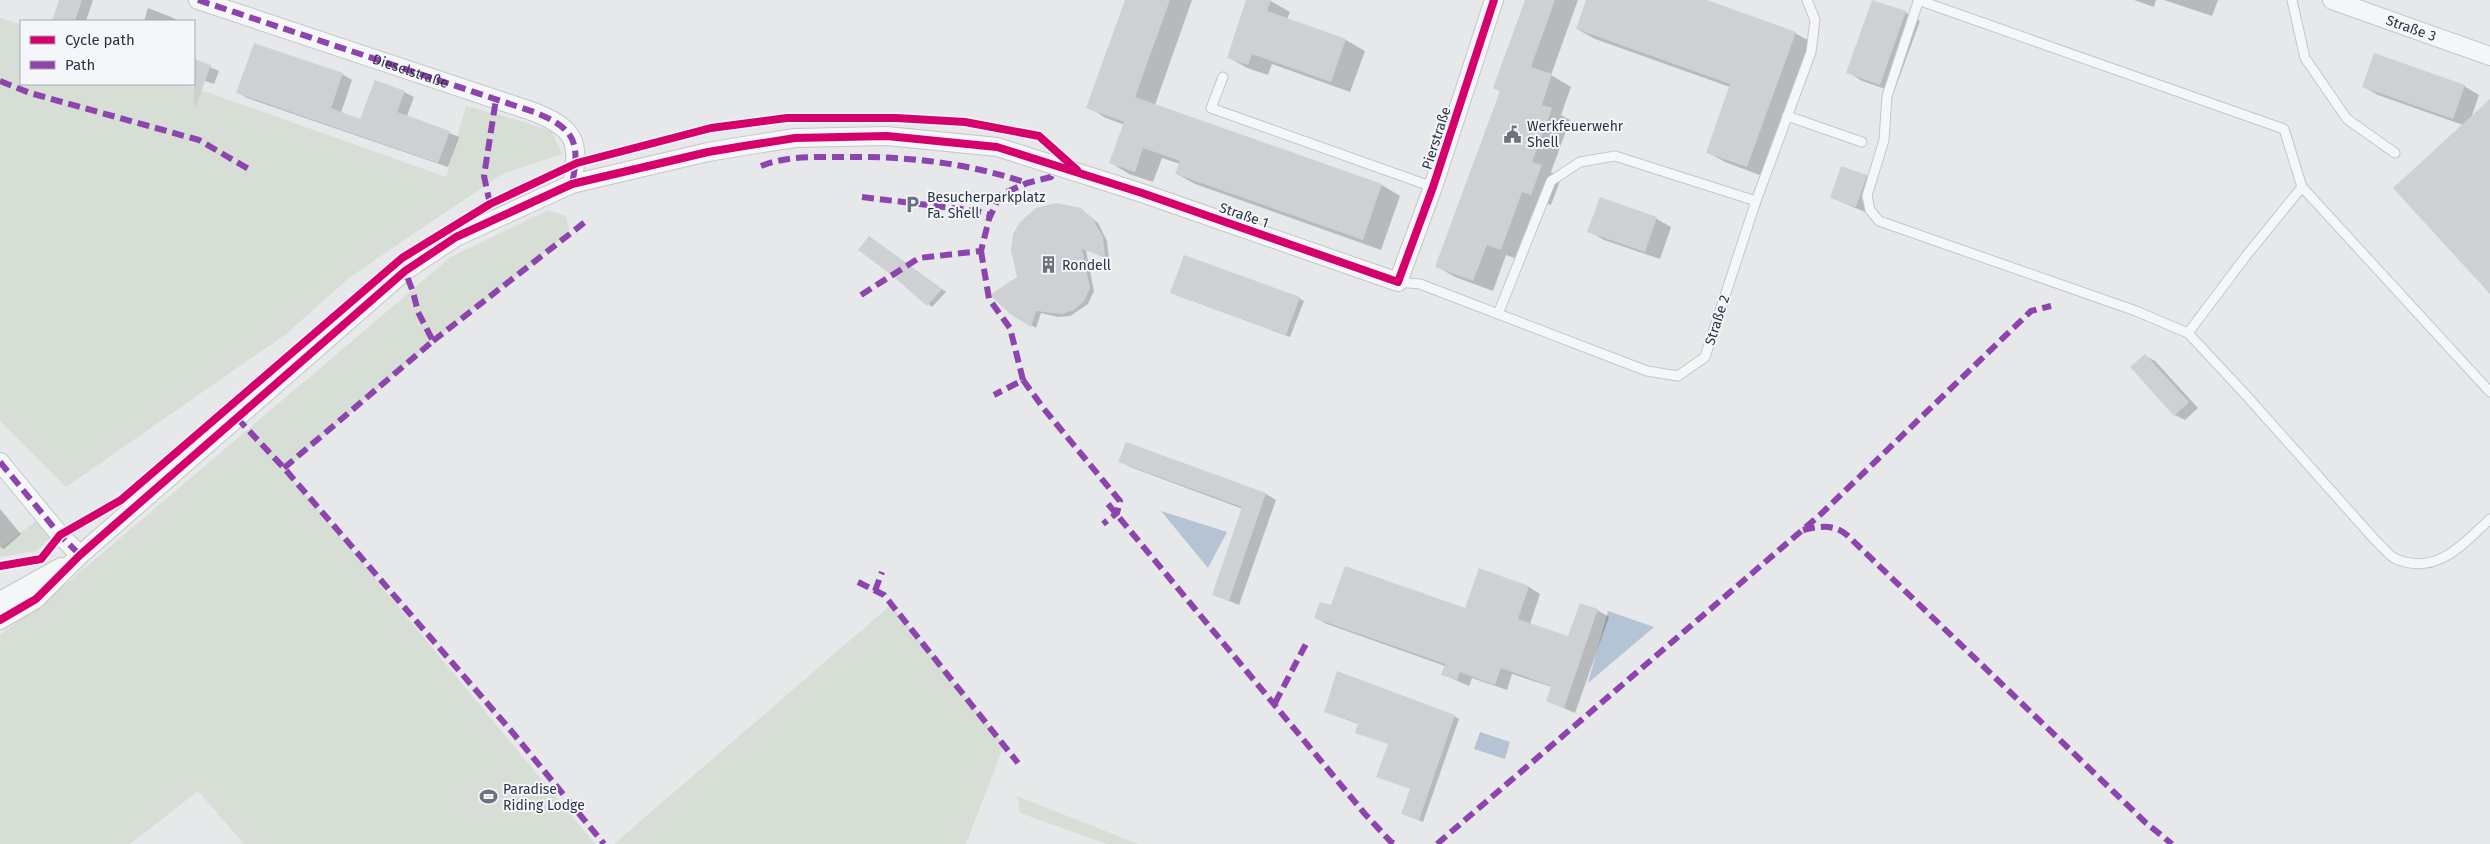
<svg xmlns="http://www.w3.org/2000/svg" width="2490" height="844" font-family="'Fira Sans',sans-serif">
<rect width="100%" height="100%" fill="#e6e8ea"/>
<g fill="#d6ded6">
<path d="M0,18L21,25V84H184L446,177L466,106L528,123L552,132L562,154L502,174L350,277L286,334L66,487L0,421Z"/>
<path d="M548,210L566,216L569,230L539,259L433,341L285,470L595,844H244L198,791L130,844H0V635L53,595L451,257Z"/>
<path d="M39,519L52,537L36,551L0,557V548Z"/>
<path d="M891,605L1004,745L966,844H614Z"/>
<path d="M1017,796L1138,844H1107L1020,813Z"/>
</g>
<g fill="#b4c4d5">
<path d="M1161,511L1227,532L1208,568Z"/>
<path d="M1608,611L1654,627L1588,683Z"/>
<path d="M1480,732L1510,742L1505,759L1474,749Z"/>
</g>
<g fill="#0003">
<path d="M60,0H93L86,21H54Z"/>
<path d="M1126,0H1192L1155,105L1382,185L1400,196L1381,250L1195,184L1177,174L1180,164L1162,158L1153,182L1129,174L1111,163L1125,125L1106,118L1088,107Z"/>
<path d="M1248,0L1271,1L1290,12L1287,19L1346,40L1365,51L1350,92L1272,64L1268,75L1247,68L1228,57Z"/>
<path d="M1526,0H1578L1551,75L1571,87L1561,115L1570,120L1551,172L1561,178L1551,205L1542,202L1520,260L1506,255L1493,291L1455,277L1436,266L1501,92L1494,88Z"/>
<path d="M1587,0H1703L1795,33L1813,43L1765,177L1725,162L1707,152L1730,87L1595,39L1577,29Z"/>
<path d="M2134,0H2156L2154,7Z"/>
<path d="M2164,0H2218L2212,16Z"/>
<path d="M148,8L171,17L179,21H144Z"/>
<path d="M1905,12L1920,21L1894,92L1862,81L1848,72Z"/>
<path d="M194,60L219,71L214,84L194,77Z"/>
<path d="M342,74L352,80L341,113L361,120L404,92L414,97L407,116L459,137L448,167L247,98L238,92Z"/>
<path d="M2464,86L2479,95L2471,118L2490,100V292L2463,125L2378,95L2364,87Z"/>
<path d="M1866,176L1876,182L1865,212L1832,198Z"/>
<path d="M1600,199L1657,219L1671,227L1660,259L1604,240L1589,231Z"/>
<path d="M1086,213L1098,223L1107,241L1109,259L1086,250L1094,291L1088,304L1070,316L1058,317L1041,313L1036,328L1011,313L1019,278Z"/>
<path d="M874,240L946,292L932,307L894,275Z"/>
<path d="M1176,295L1299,298L1304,301L1290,337Z"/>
<path d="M2145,356L2155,361L2198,408L2185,420L2175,415Z"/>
<path d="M1127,444L1266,494L1276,500L1239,605L1213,594L1243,509L1130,467L1120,461Z"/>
<path d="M0,509L21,534L4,549L0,547Z"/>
<path d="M1529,587L1540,594L1530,624L1569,638L1597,610L1609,617L1575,713L1547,701L1552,687L1512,674L1507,690L1472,678L1469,686L1442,674L1445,666L1327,624L1316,618L1332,607L1465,610Z"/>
<path d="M1325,712L1454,716L1459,719L1423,822L1403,814L1411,789L1389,744L1359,724Z"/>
</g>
<g fill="#ced0d3">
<path d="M59,0H82L75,21H52Z"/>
<path d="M1125,0H1170L1135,97L1382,184L1363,240L1175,174L1180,161L1143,148L1135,172L1109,163L1124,122L1086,108Z"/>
<path d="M1246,0H1271L1267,11L1346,39L1331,82L1252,54L1248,65L1227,58Z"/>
<path d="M1525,0H1555L1531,67L1552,74L1542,105L1552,108L1532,162L1542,165L1531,195L1522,192L1501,250L1487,245L1473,281L1435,267L1500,91L1493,88Z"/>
<path d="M1586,0H1707L1796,32L1747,167L1706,153L1730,84L1576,29Z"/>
<path d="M1872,0L1906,11L1880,85L1846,73Z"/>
<path d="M254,43L343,73L331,108L360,119L375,80L405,91L397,112L450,131L438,163L236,93Z"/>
<path d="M2374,53L2465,85L2453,119L2362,87Z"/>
<path d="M194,59L211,65L196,106L194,105Z"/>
<path d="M2490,99V294L2393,188Z"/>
<path d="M1841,166L1867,175L1856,207L1830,198Z"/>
<path d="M1600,197L1657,217L1645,252L1587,232Z"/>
<path d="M1056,203L1081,208L1093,219L1103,237L1105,257L1082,249L1090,288L1084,301L1074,310L1062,314L1036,311L1031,327L1010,314L990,295L1017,277L1011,250L1013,234L1020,222L1036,208Z"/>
<path d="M869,236L942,289L927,306L893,276L858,250Z"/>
<path d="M1184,255L1300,297L1286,335L1170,293Z"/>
<path d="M2145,354L2189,402L2174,416L2130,367Z"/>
<path d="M1126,442L1266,493L1229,601L1212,595L1242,507L1118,462Z"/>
<path d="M1345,566L1465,608L1479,568L1529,586L1518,619L1568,636L1580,603L1598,609L1564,708L1546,701L1551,686L1501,668L1495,685L1460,672L1457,680L1441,675L1445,664L1314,618L1320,602L1331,605Z"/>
<path d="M1337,671L1455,715L1419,820L1401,814L1410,789L1376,777L1388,744L1355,733L1358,723L1324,712Z"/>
</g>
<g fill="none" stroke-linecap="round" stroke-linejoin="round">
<defs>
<g id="lane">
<path d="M1918,0L2284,129L2302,187"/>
<path d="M2292,0L2305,58L2347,119L2395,153"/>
<path d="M1918,2L1887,96L1884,140L1867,196L1870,210L1879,221L2136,311L2188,333"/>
<path d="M1223,77L1211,108L1433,187"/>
<path d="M1787,116L1862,142"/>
<path d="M1398,282L1420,284L1647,371L1678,376L1705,357L1756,201L1811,52L1815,20L1807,0"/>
<path d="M1498,314L1551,181L1580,162L1615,156L1756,201"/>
<path d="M2490,392L2302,187L2246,256L2188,333L2244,393L2376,541C2382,546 2389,556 2396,559C2437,576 2463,544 2490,519"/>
</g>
<g id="street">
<path id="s1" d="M198,0L534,112C574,128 581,141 572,184"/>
<path id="s2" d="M2332,0L2490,56"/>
<path d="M0,462L60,535L80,555"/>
<path d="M0,601L61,567"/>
<path d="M0,620L36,599L80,555L405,271L456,237L572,184L708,152L744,146L795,138L887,136L997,147L1142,193L1398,282L1433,187L1494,0"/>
</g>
</defs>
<use href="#lane" stroke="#c4c6c8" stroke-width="11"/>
<use href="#street" stroke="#c4c6c8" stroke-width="20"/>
<use href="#lane" stroke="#f5f6f7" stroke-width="9"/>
<use href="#street" stroke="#f5f6f7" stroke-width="18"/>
<g stroke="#8e44ad" stroke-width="6" stroke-dasharray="12 6" stroke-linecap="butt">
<path d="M198,0L534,112C574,128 581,141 572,184"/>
<path d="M0,81L30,93L199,140L252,171"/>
<path d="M761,166C786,156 814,157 841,157C905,156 965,162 1027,183"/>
<path d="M862,197L977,211L991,215"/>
<path d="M490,204L484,176L496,99"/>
<path d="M981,251L989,299L1010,328L1023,380L994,395"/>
<path d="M861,295L919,258L981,251L989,219L1000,195L1027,183L1051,177L1056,161"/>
<path d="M433,341L585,222"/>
<path d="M1023,380L1044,409L1120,501L1117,513L1103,524"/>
<path d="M237,418L284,468L513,733L604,844"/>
<path d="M0,462L60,535L80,555"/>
<path d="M284,468L433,341L418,312L413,292L405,271"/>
<path d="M1108,504L1365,814L1391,842L1397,844"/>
<path d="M1803,530C1819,526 1834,524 1847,535L2145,822L2172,844"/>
<path d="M858,582L884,595L1018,763"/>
<path d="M875,591L882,572"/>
<path d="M1275,703L1308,640"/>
<path d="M1437,844L1821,514L2031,311L2051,306"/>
</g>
<defs>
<g id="cycleway">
<path d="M0,566L41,559L60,535L121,500L402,258L490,204L577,163L711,128L787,118H896L965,122L1039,136L1077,170"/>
<path d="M0,620L36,599L80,555L405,271L456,237L572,184L708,152L744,146L795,138L887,136L997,147L1142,193L1398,282L1433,187L1494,0"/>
</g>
</defs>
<use href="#cycleway" stroke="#f4f6f9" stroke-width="11"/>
<use href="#cycleway" stroke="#d6006c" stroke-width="8"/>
</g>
<defs>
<symbol id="civic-bare" viewBox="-9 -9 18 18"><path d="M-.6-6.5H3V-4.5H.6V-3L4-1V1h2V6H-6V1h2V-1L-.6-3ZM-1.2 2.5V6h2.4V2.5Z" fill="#6c737f" stroke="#f4f6f9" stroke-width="2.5" paint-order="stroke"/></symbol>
<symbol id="parking-bare" viewBox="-9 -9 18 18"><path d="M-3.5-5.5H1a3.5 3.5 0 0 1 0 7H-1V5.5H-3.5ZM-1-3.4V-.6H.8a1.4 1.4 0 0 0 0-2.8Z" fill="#6c737f" stroke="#f4f6f9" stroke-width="2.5" paint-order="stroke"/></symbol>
<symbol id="building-bare" viewBox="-9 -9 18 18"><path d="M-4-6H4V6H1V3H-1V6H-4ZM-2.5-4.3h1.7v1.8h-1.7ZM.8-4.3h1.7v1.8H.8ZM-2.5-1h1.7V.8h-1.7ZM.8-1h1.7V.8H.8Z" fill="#6c737f" stroke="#f4f6f9" stroke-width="2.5" paint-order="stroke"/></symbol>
<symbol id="stadium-bare" viewBox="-9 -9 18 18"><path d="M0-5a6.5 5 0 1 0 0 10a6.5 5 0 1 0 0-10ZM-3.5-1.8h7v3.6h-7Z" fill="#6c737f" stroke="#f4f6f9" stroke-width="2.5" paint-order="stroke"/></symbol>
</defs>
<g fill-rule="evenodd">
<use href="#civic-bare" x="1500" y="122" width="25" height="25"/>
<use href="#parking-bare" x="900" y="192" width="25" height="25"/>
<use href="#building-bare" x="1036" y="252" width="25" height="25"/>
<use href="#stadium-bare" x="476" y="784" width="25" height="25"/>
</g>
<g text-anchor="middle" stroke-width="4" stroke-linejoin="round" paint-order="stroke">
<g font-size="14" fill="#2b3445" stroke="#f4f6f9">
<text dy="5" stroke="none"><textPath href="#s2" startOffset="84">Straße 3</textPath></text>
<text dy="5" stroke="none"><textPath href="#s1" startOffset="224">Dieselstraße</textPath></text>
<text transform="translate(1436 138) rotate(-72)" y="5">Pierstraße</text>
<text transform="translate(1244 215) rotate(19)" y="5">Straße 1</text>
<text transform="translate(1717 320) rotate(-72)" y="5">Straße 2</text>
</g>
<g font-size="14" fill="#2b3445" stroke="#f4f6f9" text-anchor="start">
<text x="1527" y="131">Werkfeuerwehr<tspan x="1527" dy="16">Shell</tspan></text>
<text x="927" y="202">Besucherparkplatz<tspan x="927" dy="16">Fa. Shell</tspan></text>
<text x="1062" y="270">Rondell</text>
<text x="503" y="794">Paradise<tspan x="503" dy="16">Riding Lodge</tspan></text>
</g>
</g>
<rect x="20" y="20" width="175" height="65" fill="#f4f6f9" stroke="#a4a8b1"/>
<rect x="30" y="36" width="25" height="8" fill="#d6006c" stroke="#a4a8b1"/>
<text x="65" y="45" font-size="15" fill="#2b3445">Cycle path</text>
<rect x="30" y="61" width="25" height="8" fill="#8e44ad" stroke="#a4a8b1"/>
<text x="65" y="70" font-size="15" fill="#2b3445">Path</text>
</svg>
